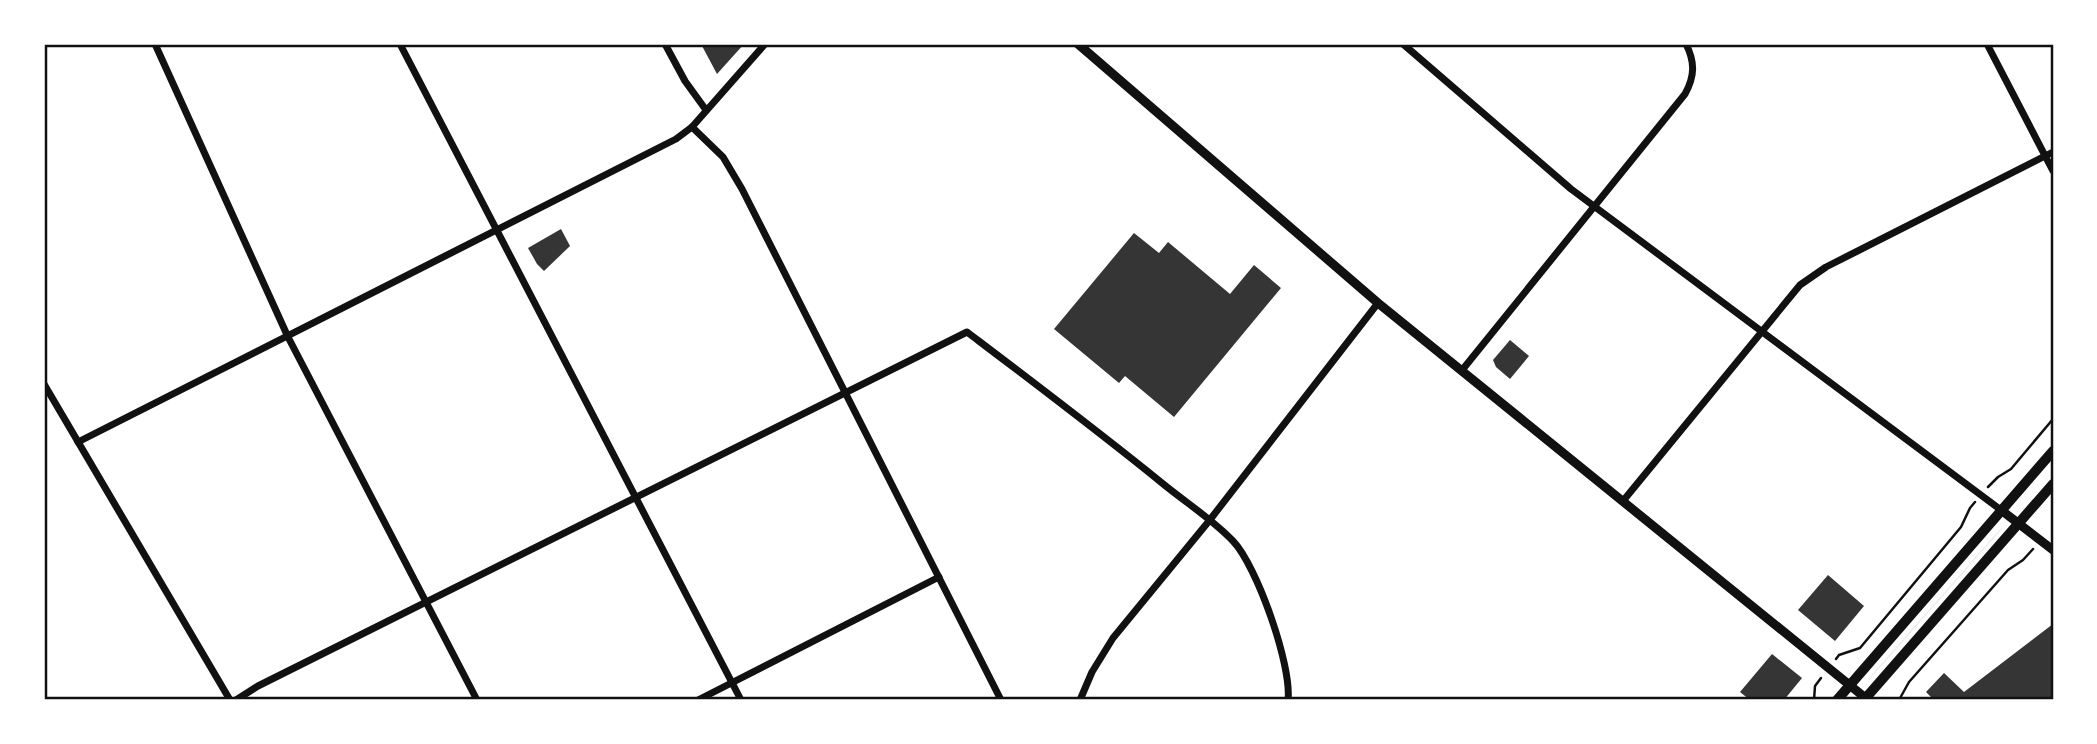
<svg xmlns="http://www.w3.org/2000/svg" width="2097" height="744" font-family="Roboto,sans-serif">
<rect width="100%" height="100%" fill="#fff"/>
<path fill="#eee" d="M2001,528L2002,529L1869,680L1868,679Z"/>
<g fill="#353535">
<path d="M701,44H744L717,74Z"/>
<path d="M561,229L570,246L544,271L537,264L528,248Z"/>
<path d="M1134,233L1159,253L1168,242L1230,294L1254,265L1281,288L1174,417L1125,376L1119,383L1054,329Z"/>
<path d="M1510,340L1529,356L1510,379L1496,367L1493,360Z"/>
<path d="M1828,575L1864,606L1835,641L1798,610Z"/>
<path d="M2053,624V700H1934L1926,692L1944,673L1964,692Z"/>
<path d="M1772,654L1802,678L1784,700H1750L1740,692Z"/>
</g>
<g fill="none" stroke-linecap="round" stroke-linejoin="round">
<g stroke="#111" stroke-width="2.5">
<path d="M1988,487L1998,477L2011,469L2053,419"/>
<path d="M1836,659L1839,655L1860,648L1961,527L1970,508L1975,502"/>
<path d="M1814,700L1815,686L1821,678"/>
<path d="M1899,700L1909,682L2008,570L2023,560L2033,549"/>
</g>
<g stroke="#111" stroke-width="7">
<path d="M155,44L288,337L477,700"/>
<path d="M400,44L741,700"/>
<path d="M665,44L685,81L706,110"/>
<path d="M1403,44L1571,189L2001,510"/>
<path d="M1987,44L2053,171"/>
<path d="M692,127L723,157L742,189L1001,700"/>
<path d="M1463,369L1685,94C1695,76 1695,62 1686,44"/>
<path d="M44,384L230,700"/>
<path d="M78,442L676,139L692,127L765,44"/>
<path d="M1623,501L1800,285L1826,267L2053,152"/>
<path d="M236,700L258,686L967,332C1033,382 1098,431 1162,483C1185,502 1212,519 1233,541C1257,566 1292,666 1288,700"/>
<path d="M698,700L939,577"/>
<path d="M1080,700L1092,672L1113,638L1209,521L1378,303"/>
</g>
<g stroke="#111" stroke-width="9">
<path d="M1078,44L1378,303L1868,700"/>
<path d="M2001,510L2053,550"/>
</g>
<g stroke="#111" stroke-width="10">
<path d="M1837,700L2053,451"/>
<path d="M1864,700L2053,484"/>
</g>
</g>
<rect width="2097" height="744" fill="none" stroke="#ffffff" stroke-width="91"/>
<rect x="46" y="46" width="2006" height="652" fill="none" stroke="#111" stroke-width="2.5"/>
</svg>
